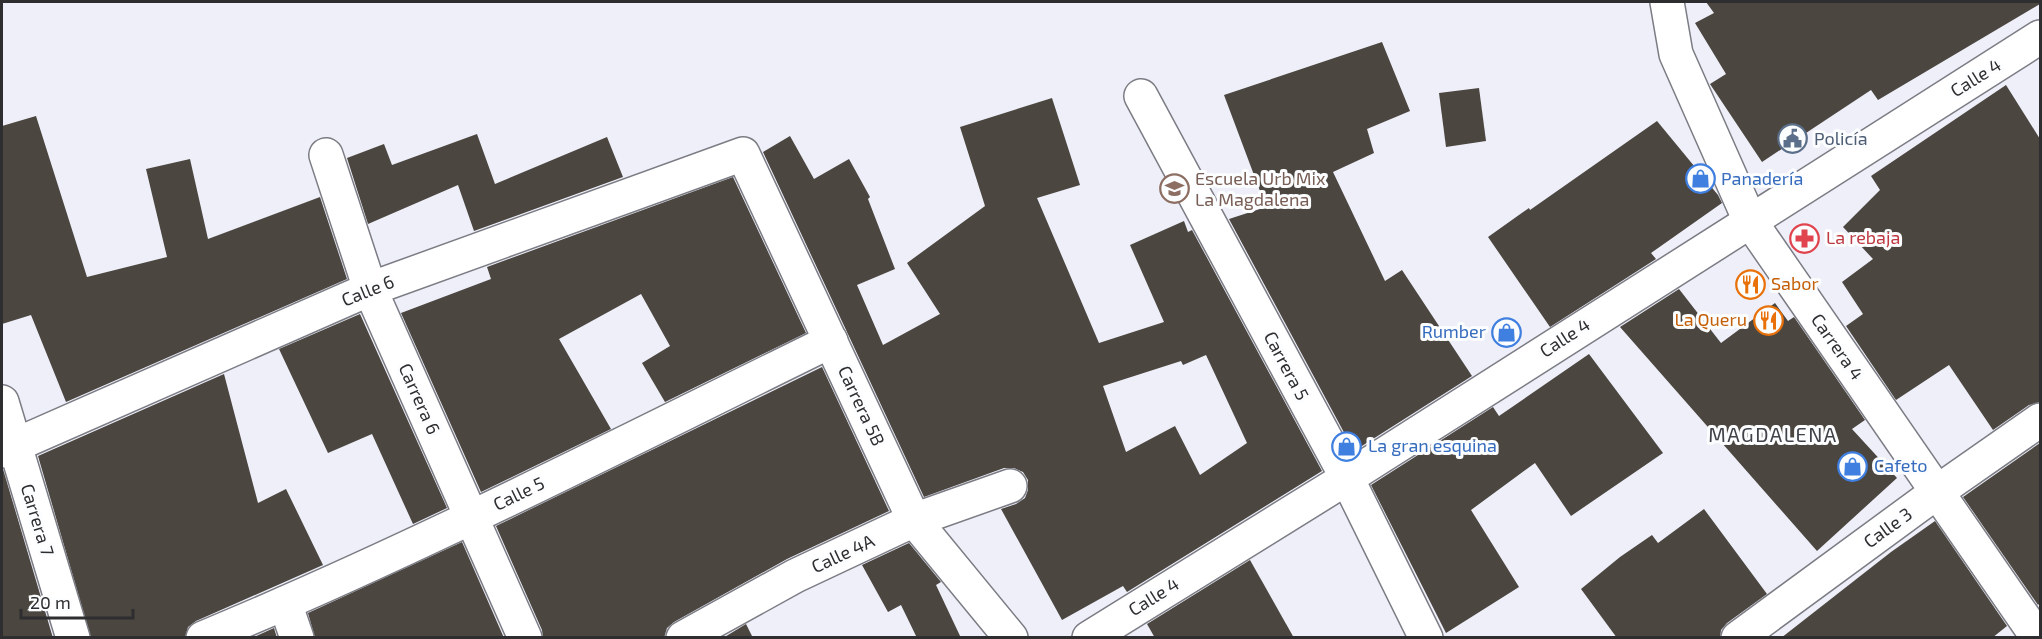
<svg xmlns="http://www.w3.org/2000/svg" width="2042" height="639" font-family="'Exo 2',sans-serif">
<rect width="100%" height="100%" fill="#eeeff8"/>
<g fill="#4b4640" fill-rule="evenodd">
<path d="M1706,2H2040V4L1878,100L1871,90L1762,162L1710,84L1726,74L1695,23L1714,13Z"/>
<path d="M1382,42L1410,111L1367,129L1374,153L1333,172L1385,281L1402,270L1472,376L1354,451L1229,219L1266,207L1224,95Z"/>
<path d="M2006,85L2040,139V402L2029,405L1993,430L1949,365L1896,400L1846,326L1863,314L1842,282L1873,259L1843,227L1880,190L1871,176Z"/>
<path d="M1479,88L1486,141L1446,147L1439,93Z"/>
<path d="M1052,98L1080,185L1037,198L1099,343L1164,322L1130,245L1184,221L1188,232L1192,230L1322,471L1127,592L1123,586L1062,620L1001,509L1016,504L1025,498L1028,490V480L1023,472L1014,468H1004L924,497L763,152L790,136L814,179L849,159L870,197L868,199L895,269L857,285L883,345L940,314L907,263L985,206L960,127ZM1206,355L1247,443L1200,475L1175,426L1126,452L1103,386L1181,361L1183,365Z"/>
<path d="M36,116L87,277L167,257L146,169L190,159L208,239L320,197L347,279L66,402L31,315L2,324V126Z"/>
<path d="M1657,121L1718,195L1722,203L1651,253L1656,259L1550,327L1488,237L1529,208L1530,210Z"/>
<path d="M477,134L495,184L607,137L623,177L474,231L458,185L368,224L347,158L384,144L392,165Z"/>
<path d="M733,177L806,333L665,402L642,363L670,346L641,294L559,339L611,429L481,492L401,313L491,279L487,267Z"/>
<path d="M1679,289L1721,343L1775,303L1788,321L1794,317L1865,420L1852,429L1897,478L1817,551L1620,327Z"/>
<path d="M360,314L447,508L413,524L372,434L328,453L279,349Z"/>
<path d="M1589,354L1663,453L1571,516L1535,463L1471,510L1519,587L1446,633L1371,485L1493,407L1499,416Z"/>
<path d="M822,367L889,511L787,559L674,622L667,628L664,638H543L542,630L496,526Z"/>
<path d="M224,374L258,503L286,489L323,565L196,621L188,627L185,638H91L38,456Z"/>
<path d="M2040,443V603L2038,605L1963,497Z"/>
<path d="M2,469H3L53,638H2Z"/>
<path d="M1704,509L1767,594L1727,623L1721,630L1720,638H1617L1581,589L1620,557L1652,535L1658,543Z"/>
<path d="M1935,521L2007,626L1992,638H1781L1891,552Z"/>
<path d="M462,542L504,638H315L308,613Z"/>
<path d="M909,543L941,582L936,585L961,638H917L901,605L888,612L862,565Z"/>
<path d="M1250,560L1294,638H1155L1147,624Z"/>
<path d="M746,624L753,638H723Z"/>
<path d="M274,628L277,638H252Z"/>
</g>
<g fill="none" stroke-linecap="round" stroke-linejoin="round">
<defs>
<g id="street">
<path d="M1667,2L1676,54L1750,221L2038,638"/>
<path d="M1141,96L1347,478L1426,638"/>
<path d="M326,155L370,289L525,638"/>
<path d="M2,402L73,638"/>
<path d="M2,451L370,289L743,154L914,520L1011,638"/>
<path d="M285,603L297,638"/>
<path d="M203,638C417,549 623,443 831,341"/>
<path d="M683,638L795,576L914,520L1010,486"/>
<path d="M1089,638L1347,478L2040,37"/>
<path d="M1738,638L1937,492L2040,420"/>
</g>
</defs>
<use href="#street" stroke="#7b7c84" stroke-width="36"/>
<use href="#street" stroke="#fff" stroke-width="33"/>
</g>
<defs>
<symbol id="civic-ring" viewBox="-11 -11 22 22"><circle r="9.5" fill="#fcfdfe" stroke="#5c6f8a" stroke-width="1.5"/><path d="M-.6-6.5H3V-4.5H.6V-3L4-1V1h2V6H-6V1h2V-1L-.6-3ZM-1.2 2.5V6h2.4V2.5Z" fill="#5c6f8a"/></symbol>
<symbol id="shop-ring" viewBox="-11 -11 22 22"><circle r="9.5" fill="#fcfdfe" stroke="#3f7fe0" stroke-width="1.5"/><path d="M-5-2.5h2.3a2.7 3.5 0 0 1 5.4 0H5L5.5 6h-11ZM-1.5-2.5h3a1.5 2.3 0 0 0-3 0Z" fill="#3f7fe0"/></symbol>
<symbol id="school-ring" viewBox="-11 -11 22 22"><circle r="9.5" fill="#fcfdfe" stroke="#8d6e63" stroke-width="1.5"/><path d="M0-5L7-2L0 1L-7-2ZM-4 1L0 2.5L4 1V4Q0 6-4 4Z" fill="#8d6e63"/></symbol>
<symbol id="pharmacy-ring" viewBox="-11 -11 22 22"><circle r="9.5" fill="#fcfdfe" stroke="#e0444e" stroke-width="1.5"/><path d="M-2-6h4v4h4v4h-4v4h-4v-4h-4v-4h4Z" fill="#e0444e"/></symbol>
<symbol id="restaurant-ring" viewBox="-11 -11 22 22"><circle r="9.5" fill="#fcfdfe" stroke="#e8710a" stroke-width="1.5"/><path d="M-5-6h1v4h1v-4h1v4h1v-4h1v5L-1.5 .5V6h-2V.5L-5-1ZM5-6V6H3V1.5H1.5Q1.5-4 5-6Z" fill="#e8710a"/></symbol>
</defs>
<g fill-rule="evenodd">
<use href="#civic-ring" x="1776" y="122" width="33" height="33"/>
<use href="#shop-ring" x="1684" y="162" width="33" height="33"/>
<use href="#school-ring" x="1158" y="172" width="33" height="33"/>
<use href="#pharmacy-ring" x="1788" y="222" width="33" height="33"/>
<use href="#restaurant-ring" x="1734" y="268" width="33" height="33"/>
<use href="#restaurant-ring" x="1752" y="304" width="33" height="33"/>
<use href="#shop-ring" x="1490" y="316" width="33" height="33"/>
<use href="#shop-ring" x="1330" y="430" width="33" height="33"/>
<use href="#shop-ring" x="1836" y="450" width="33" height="33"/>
</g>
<g text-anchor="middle" stroke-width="6" stroke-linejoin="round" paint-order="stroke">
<g font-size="18" fill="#2e2e31" stroke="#fcfdfe">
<text transform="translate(1976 78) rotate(-32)" y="6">Calle 4</text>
<text transform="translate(368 291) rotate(-22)" y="6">Calle 6</text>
<text transform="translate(1565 338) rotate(-33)" y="6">Calle 4</text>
<text transform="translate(1837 347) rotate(55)" y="6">Carrera 4</text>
<text transform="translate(1286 366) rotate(62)" y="6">Carrera 5</text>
<text transform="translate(419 399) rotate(66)" y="6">Carrera 6</text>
<text transform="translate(861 406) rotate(65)" y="6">Carrera 5B</text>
<text transform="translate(519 494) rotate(-26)" y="6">Calle 5</text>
<text transform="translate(37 520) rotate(73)" y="6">Carrera 7</text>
<text transform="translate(1888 528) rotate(-36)" y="6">Calle 3</text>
<text transform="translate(843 554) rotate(-25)" y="6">Calle 4A</text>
<text transform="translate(1154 597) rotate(-32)" y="6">Calle 4</text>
</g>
<g font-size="18" fill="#4e5e75" stroke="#fcfdfe" text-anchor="start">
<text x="1814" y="145">Policía</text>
</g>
<g font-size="18" fill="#785e54" stroke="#fcfdfe" text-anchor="start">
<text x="1195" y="185">Escuela Urb Mix<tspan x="1195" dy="21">La Magdalena</tspan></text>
</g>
<g font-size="18" fill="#366cbe" stroke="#fcfdfe" text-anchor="start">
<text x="1721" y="185">Panadería</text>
<text x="1486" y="338" text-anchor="end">Rumber</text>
<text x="1368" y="452">La gran esquina</text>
<text x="1874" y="472">Cafeto</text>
</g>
<g font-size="18" fill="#be3a42" stroke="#fcfdfe" text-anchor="start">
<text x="1826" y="244">La rebaja</text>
</g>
<g font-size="18" fill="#c56008" stroke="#fcfdfe" text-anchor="start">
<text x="1771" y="290">Sabor</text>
<text x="1747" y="326" text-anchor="end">La Queru</text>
</g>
<g font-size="20" letter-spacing="1.5" fill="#414249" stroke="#fcfdfe">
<text x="1773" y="442">MAGDALENA</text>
</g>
</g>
<rect width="2042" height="639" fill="none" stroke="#2e2e31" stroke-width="6"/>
<path d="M21 609v9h112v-9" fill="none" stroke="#2e2e31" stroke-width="3"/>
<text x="30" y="609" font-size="18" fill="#2e2e31" stroke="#fcfdfe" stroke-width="4.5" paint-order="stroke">20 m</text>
</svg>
